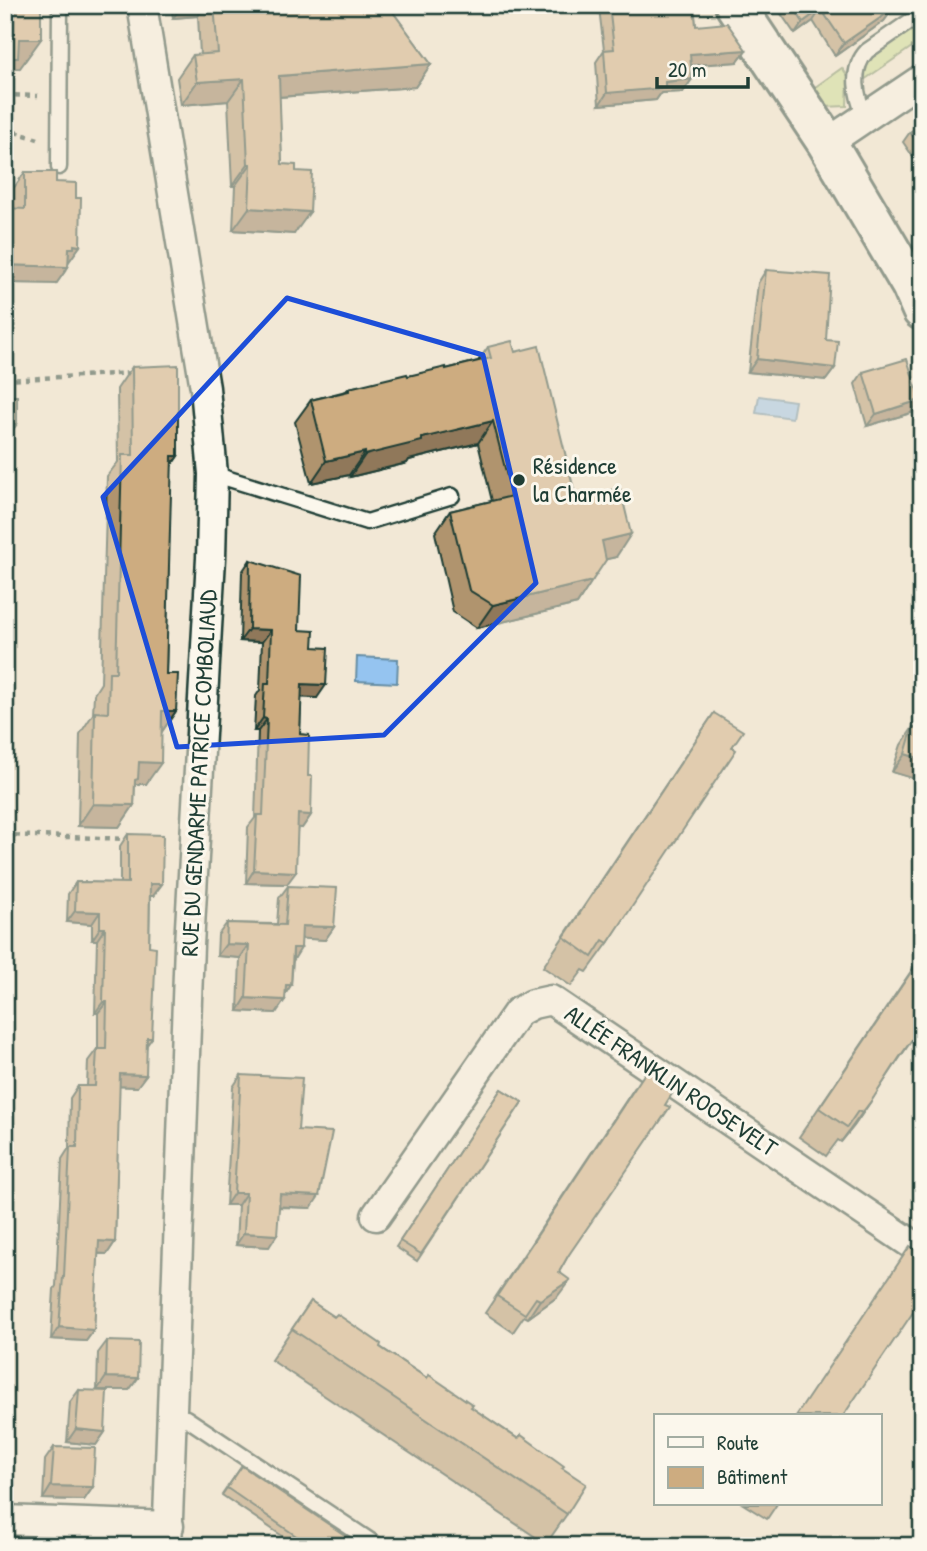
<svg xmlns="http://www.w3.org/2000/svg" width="927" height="1551" font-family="'Patrick Hand',sans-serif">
<rect width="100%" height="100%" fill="#f2e8d6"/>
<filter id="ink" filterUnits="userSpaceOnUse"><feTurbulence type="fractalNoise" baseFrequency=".0143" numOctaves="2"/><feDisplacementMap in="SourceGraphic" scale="14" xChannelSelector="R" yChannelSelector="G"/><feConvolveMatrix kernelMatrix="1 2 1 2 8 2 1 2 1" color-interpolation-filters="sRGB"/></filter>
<g filter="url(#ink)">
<g fill="#c8dd93" stroke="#748d64" stroke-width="2">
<path d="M922,21V40L864,80L863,68L870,57Z"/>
<path d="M842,68L848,76L847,106L823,107L811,90Z"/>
</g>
<g fill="#95c4f0" stroke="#668ea5" stroke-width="2">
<path d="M759,396L795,401L792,418L756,413Z"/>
<path d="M357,657L398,659L397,683L356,681Z"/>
</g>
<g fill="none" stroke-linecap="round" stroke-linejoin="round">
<defs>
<g id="service">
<path d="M865,118C857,97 849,70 867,51L922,13"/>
<path d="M59,167L60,5"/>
<path d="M213,474L367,522L452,496"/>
<path d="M172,1417L186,1418L378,1546"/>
</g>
<g id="minor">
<path d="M142,5L205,388L213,474L211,558L189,945L167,1546"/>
<path d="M827,143L922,79"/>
<path d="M376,1216L518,1012L533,1004L551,1000L922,1251"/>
<path d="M5,1520L169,1526"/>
</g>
<path id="secondary" d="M735,5L827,143L911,285L922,310"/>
</defs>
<use href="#service" stroke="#1f3d34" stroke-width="19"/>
<use href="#minor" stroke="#1f3d34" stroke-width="33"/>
<use href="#secondary" stroke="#1f3d34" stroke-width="44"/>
<g stroke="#1f3d34" stroke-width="4.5" stroke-dasharray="5 5" stroke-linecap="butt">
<path d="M5,95L38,96"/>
<path d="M5,129L38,139"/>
<path d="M5,380L134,373"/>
<path d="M5,835L131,839"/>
</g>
<use href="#service" stroke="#fbf7ec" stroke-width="14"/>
<use href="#minor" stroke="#fbf7ec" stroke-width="28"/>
<use href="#secondary" stroke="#fbf7ec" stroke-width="38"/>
</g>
<g fill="#b0946e" stroke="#1f3d34" stroke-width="2">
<path d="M171,5H390V8L431,64L415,87L279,97L282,164L294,234L233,230L235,186H232L228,101L181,105L177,78L193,55H200L198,16L173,18Z"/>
<path d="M601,5H694L696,26L746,50L737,62L691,65L692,79L683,92L661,93L656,100L599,105L596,62L604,50L599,8Z"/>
<path d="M775,5H890L893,9L884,21L835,56L813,21L795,34Z"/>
<path d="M922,124V170L903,142L910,132Z"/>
<path d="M25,172L56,182L76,198L80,246L68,262V267L56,284L13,208V189Z"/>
<path d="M766,270L835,368L826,380L748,372L758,283Z"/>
<path d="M488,347L515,352L576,498L616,557L605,559L577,604L477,628L453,612L435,533L450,511L492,501L478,443L409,460L407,463L350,477L349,475L311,483L295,422L311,400L346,391L349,388L446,369L478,361Z"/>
<path d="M132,367L178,456L171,466L166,674L176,711L161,733L146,784H135L134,805L119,827L78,826L80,734L93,714L94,694L101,683L107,476L118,462L117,389Z"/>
<path d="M863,372L911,413L867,426L855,384Z"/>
<path d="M250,560L299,630L313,647L317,698L301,697L300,734L308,776L311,815L302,828L298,827L287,884L246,883L248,827L255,818L258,731H254L256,696L260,690L262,642L240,641L242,572Z"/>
<path d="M714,713L732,747L608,943L587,972L583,970L571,986L543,967Z"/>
<path d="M913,727L922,729V781L892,772L901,745Z"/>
<path d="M128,834L162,884L153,896H150L149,946L152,1038L147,1045L137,1087L119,1086L115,1242L107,1254H98L94,1330L86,1341L51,1339L54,1289L56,1286L62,1159L69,1148L70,1098L78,1086H87L88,1061L97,1049H98V1013H95L97,940H92V924L67,922L68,894L76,882L120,883V846Z"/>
<path d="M288,886L334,927L325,940L302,938L293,961L291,985L285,994L276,1013L238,1011L240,958L217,956L218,935L227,923L277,924L279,898Z"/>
<path d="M922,955V1025L854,1126L841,1142L838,1140L826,1156L799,1137Z"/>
<path d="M241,1075L311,1208L279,1207L269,1247L236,1245L238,1205H226L233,1087Z"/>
<path d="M635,1087L568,1256L559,1272L557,1297L528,1318L524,1316L513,1332L485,1313Z"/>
<path d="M501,1089L522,1102L417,1261L396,1247Z"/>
<path d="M311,1301L562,1468L567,1514L546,1544L271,1360Z"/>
<path d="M107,1341L138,1378L129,1390H97L98,1353Z"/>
<path d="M79,1390L105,1432L96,1445L67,1442L70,1402Z"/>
<path d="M54,1447L93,1487L84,1500L43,1499L45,1460Z"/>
<path d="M242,1466L361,1546H297L222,1495Z"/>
<path d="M743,1504H777L767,1519Z"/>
</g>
<g fill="#90785a" stroke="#1f3d34" stroke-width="2">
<path d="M183,5H205L198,16L173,18Z"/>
<path d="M821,9L813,21L795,34L803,22Z"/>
<path d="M893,9L884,21L835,56L844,43Z"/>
<path d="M19,39H41L20,68L11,69L5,77V58Z"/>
<path d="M746,50L737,62L682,66L690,54Z"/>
<path d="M431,64L415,87L263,98L279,76Z"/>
<path d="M244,79L228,101L181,105L197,82Z"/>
<path d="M692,79L683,92L661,93L656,100L599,105L607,93L665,82Z"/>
<path d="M248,164H251L235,186H232Z"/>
<path d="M249,208L310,212L294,234L233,230Z"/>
<path d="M74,245L80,246L68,263L69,248Z"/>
<path d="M5,265L68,267L56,284L5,283Z"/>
<path d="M757,359L835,368L826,380L748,372Z"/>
<path d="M920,400L911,413L867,426L876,414Z"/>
<path d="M493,421L478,443L409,460L407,463L350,477L365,455L422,438Z"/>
<path d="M5,423L17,424L9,435H5Z"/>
<path d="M365,452L349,475L311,483L326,461Z"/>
<path d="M172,456H178L163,478Z"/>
<path d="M631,534L616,557L586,564L602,541Z"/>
<path d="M592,581L577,604L477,628L493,605Z"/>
<path d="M249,629L271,630L262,642L240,641Z"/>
<path d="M302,684L326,685L317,698L293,697Z"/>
<path d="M162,711H176L161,733Z"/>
<path d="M263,718L267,719L258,731H254Z"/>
<path d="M905,754L922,759V781L892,772Z"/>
<path d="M139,762L161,763L146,784H134Z"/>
<path d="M93,804L134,805L119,827L78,826Z"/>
<path d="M298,814L311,815L302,828L289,827Z"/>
<path d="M254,870L296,872L287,884L246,883Z"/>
<path d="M150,884H162L153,896H142Z"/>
<path d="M75,911L100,912L92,924L67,922Z"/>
<path d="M302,926L334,927L325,940L293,938Z"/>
<path d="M100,928H105L97,940H92Z"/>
<path d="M226,944L249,945L240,958L217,956Z"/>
<path d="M293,948H301L293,961Z"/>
<path d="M286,985H291L283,998Z"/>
<path d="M246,998L285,1000L276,1013L238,1011Z"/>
<path d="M103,1002H107L98,1013H95Z"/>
<path d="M120,1074L146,1075L137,1087L111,1086Z"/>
<path d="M874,1097L854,1126L841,1142L862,1113Z"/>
<path d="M234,1193H246L238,1205H226Z"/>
<path d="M280,1194L319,1196L311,1208L272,1206Z"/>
<path d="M244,1233L277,1235L269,1247L236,1245Z"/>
<path d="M99,1241L115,1242L107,1254L91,1253Z"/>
<path d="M570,1280L557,1297L528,1318L540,1300Z"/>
<path d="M59,1327L94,1330L86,1341L51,1339Z"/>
<path d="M106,1377L138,1378L129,1390H97Z"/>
<path d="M76,1429L105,1432L96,1445L67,1442Z"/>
<path d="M51,1486L93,1487L84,1500L43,1499Z"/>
</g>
<g fill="#cdac80" stroke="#1f3d34" stroke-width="2">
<path d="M5,5H41V39H19L18,58H5Z"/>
<path d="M214,5H390V8L431,64L279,76L282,164L296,165V171L312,172L310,212L249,208L251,164H248L244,79L197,82L193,55L218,53Z"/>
<path d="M609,5H694L696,26L727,23L746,50L690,54L692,79L665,82V88L607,93L604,50L614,49Z"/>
<path d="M792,5H890L893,9L844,43L821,9L803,22Z"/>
<path d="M922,124V149L910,132Z"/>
<path d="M25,172H56V182L76,183V198H81L80,246L74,245V248H69L68,267L5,265V208L25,209Z"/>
<path d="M766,270L830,275L826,340L838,341L835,368L757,359Z"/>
<path d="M512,341L515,352L539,346L576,498L620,488L631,534L602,541L606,560L592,581L493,605L469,590L450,511L512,496L493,421L422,438V441L365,455V452L326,461L311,400L349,391V388L407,374L408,376L446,367V369L491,358L488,347Z"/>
<path d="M907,359L920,400L876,414L863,372Z"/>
<path d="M178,365V456H172L166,674H178L176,711H162L161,763L139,762L138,779L135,780L134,805L93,804L95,712L108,713L109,672H116L122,455H133L132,367Z"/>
<path d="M5,396H17V424L5,423Z"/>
<path d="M250,560L301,576L299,630L314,631L313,647L328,648L326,685L302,684L300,734L309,735L308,776H312L311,815L298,814L296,872L254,870L257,815H263L267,719L263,718L265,683H269L271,630L249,629Z"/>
<path d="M714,713L743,731L732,747L736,750L608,943L603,940L592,957L564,937Z"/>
<path d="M913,727L922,729V759L905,754Z"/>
<path d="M128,834L163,835L162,884H150L149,946L156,947L152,1038H147L146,1075L120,1074L115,1242L99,1241L94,1330L59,1327L63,1277H64L70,1147H77L78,1086H95L97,1049H106L107,1002H103L105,928H100V912L75,911L76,882L128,883Z"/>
<path d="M288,886L337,888L334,927L302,926L301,948H293L291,985H286L285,1000L246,998L249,945L226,944L227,923L285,925Z"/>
<path d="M922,956V1025L899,1058L874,1097L862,1113L858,1111L847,1127L819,1108Z"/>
<path d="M647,1070L675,1089L665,1105L670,1107L568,1256L559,1272L570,1280L540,1300L536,1298L525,1314L497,1296Z"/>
<path d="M241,1075L302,1078L298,1130L332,1132L319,1196L280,1194L277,1235L244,1233L246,1193H234Z"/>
<path d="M501,1089L522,1102L421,1254L400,1241Z"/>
<path d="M910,1246L922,1254V1299L843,1416H796Z"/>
<path d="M311,1301L334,1317L337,1314L381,1344L380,1347L427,1378L429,1375L473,1405L471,1407L518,1439L521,1435L564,1466L562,1468L586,1484L567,1514L292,1329Z"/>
<path d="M107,1341L139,1342L138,1378L106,1377Z"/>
<path d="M79,1390L107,1391L105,1432L76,1429Z"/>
<path d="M54,1447L95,1448L93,1487L51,1486Z"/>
<path d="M242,1466L361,1546H299L302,1540L227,1488Z"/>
</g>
</g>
<path d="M0 0H927V1551H0ZM287,298L483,355L536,583L384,735L177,747L103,497Z" fill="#f2e8d6" fill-opacity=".55" fill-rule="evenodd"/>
<path fill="none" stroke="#1d4ed8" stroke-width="5" stroke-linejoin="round" d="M287,298L483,355L536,583L384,735L177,747L103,497Z"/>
<circle fill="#1f3d34" stroke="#fbf7ec" stroke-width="2.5" cx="519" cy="480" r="7"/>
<g text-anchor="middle" stroke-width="6" stroke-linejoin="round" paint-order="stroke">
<g font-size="24" fill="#1f3d34" stroke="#fbf7ec" text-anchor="start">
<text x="533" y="474">Résidence<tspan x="533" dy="28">la Charmée</tspan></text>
</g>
<g font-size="24" fill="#1f3d34" stroke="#fbf7ec">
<text transform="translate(199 773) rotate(-87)" y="8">RUE DU GENDARME PATRICE COMBOLIAUD</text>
<text transform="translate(671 1081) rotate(34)" y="8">ALLÉE FRANKLIN ROOSEVELT</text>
</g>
</g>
<rect width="927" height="1551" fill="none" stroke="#fbf7ec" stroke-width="28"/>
<rect x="14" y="14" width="899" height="1523" fill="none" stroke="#1f3d34" stroke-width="2.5" filter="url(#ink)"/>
<rect x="654" y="1414" width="228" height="91" fill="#fbf7ec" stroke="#a3ada2" stroke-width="2"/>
<rect x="668" y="1437" width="35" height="10" fill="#fbf7ec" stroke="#a3ada2" stroke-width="2"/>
<text x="717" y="1450" font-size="21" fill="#1f3d34">Route</text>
<rect x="668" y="1467" width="35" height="21" fill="#cdac80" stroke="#a3ada2" stroke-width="2"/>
<text x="717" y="1484" font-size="21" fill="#1f3d34">Bâtiment</text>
<path d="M657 77v10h91v-10" fill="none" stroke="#1f3d34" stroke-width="3.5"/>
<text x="668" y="77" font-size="21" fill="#1f3d34" stroke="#fbf7ec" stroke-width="5" paint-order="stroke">20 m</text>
</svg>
